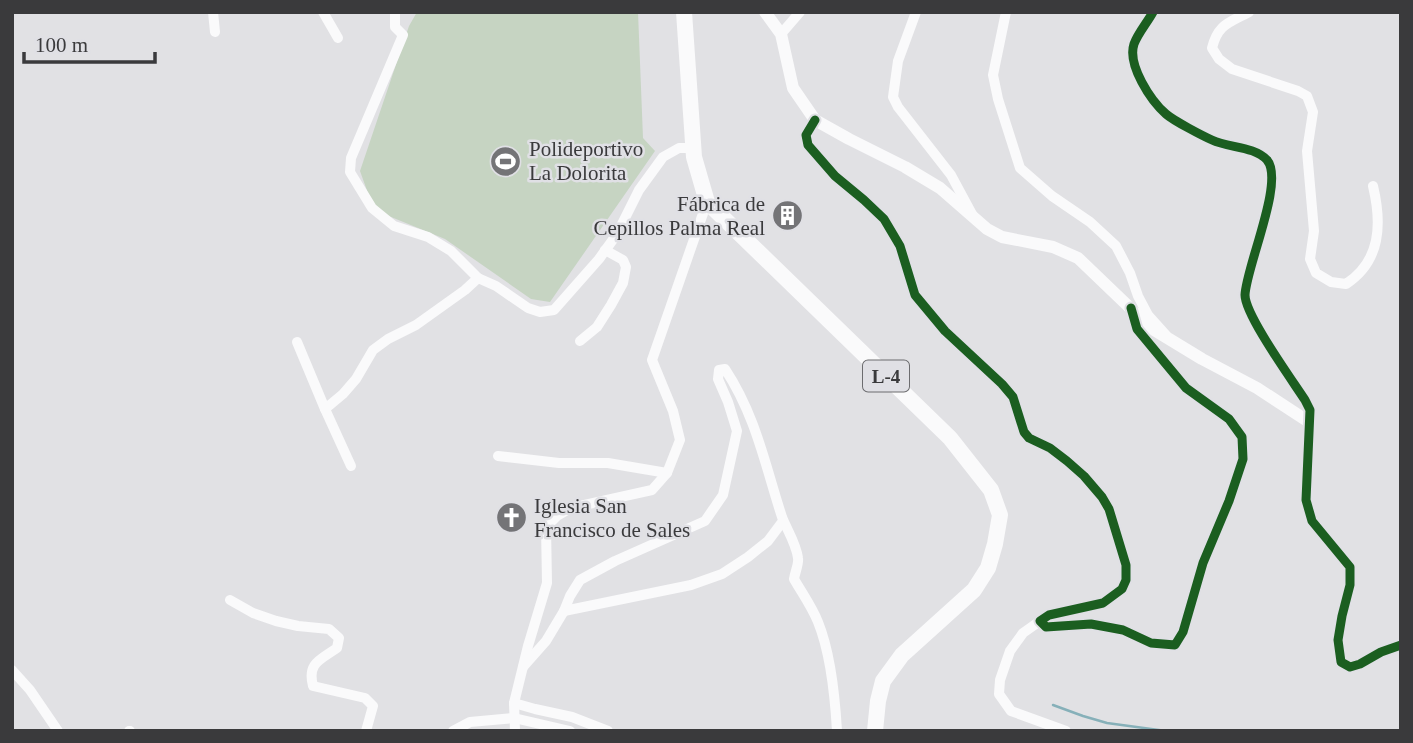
<svg xmlns="http://www.w3.org/2000/svg" width="1413" height="743" font-family="Georgia,serif">
<rect width="100%" height="100%" fill="#e1e1e4"/>
<path fill="#c6d4c2" d="M417,12H638L643,138L655,151L550,302L531,299L445,239L374,210L360,171L409,26Z"/>
<g fill="none" stroke-linecap="round" stroke-linejoin="round">
<path stroke="#86b0b9" stroke-width="2.5" d="M1053,705L1083,716L1107,723L1166,731"/>
<g stroke="#fafafb" stroke-width="10">
<path d="M213,12L215,32"/>
<path d="M323,12L338,38"/>
<path d="M395,12V27L403,35L351,158L350,172L372,208L394,226L428,237L451,251L478,278L496,286L528,308L540,312L554,310L599,259L617,234L639,190L663,157L679,148H693"/>
<path d="M916,12L898,61L893,97L898,107L951,175L972,214"/>
<path d="M1006,12L993,75L998,99L1020,168L1052,196L1090,222L1116,246L1130,273L1138,296L1148,315L1166,335"/>
<path d="M1249,12C1229,23 1218,24 1212,48L1219,59L1232,69L1298,91L1307,96L1313,112L1307,151L1314,231L1310,259L1316,273L1331,282L1346,284C1381,261 1382,224 1373,186"/>
<path d="M781,34L800,12"/>
<path d="M815,120L806,135L808,145L835,176L864,200L884,219L900,246L915,295L945,331L1002,384L1013,397L1024,432L1029,438L1050,448L1067,461L1084,476L1102,497L1109,509L1126,565V580L1122,589L1103,603L1049,615L1040,621L1046,627L1091,624L1123,630L1151,643L1175,645L1183,632L1203,563L1229,501L1243,459L1242,437L1229,419L1186,388L1137,329L1131,308"/>
<path d="M580,341L597,327L611,305L623,283L626,267L623,260L605,250"/>
<path d="M297,342L325,409L351,466"/>
<path d="M325,409L343,394L356,379L373,350L388,339L416,325L465,290L478,278"/>
<path d="M498,456L559,463H608L667,473"/>
<path d="M230,600L253,613L276,621L298,626L329,629L339,638L337,648C320,660 307,663 313,686L365,698L373,706L366,731"/>
<path d="M564,611L691,585L722,574L748,557L768,541L783,521"/>
<path d="M1040,621L1023,633L1010,651L1000,680L999,694L1011,711L1066,731"/>
<path d="M523,667L546,641L564,611L570,596L580,580L615,561L705,521L723,495L737,431L728,402L718,379L719,370L725,369C756,416 765,465 782,517C787,530 796,543 798,558C799,564 795,572 794,579C802,593 812,607 818,622C831,654 835,696 837,731"/>
<path d="M12,670L30,690L58,731"/>
<path d="M514,703L535,709L572,717L608,731"/>
<path d="M129,731H130"/>
<path d="M453,731L470,722L514,718L570,731"/>
<path d="M515,731L514,703L528,646L547,583L546,527L557,516L571,508L652,490L667,473L680,440L673,411L652,360L707,202"/>
</g>
<g stroke="#fafafb" stroke-width="12">
<path d="M765,12L781,34L793,88L815,120L849,139L905,167L940,188L987,229L1002,237L1053,247L1078,258L1151,328L1202,359L1257,388L1309,422"/>
<path d="M1153,12C1147,23 1138,33 1134,44C1127,65 1151,101 1166,114C1174,121 1203,136 1212,140C1229,148 1254,146 1267,160C1285,181 1246,267 1245,295C1245,315 1292,380 1305,400L1310,410L1306,500L1312,521L1350,567V585L1342,616L1338,640L1341,662L1350,667L1360,664L1381,652L1401,645"/>
</g>
<path stroke="#fafafb" stroke-width="16" d="M684,12L694,157L707,202L950,438L991,490L1000,515L995,544L988,568L974,590L902,655L883,681L878,701L875,731"/>
<defs>
<g id="cycleway">
<path d="M1153,12C1147,23 1138,33 1134,44C1127,65 1151,101 1166,114C1174,121 1203,136 1212,140C1229,148 1254,146 1267,160C1285,181 1246,267 1245,295C1245,315 1292,380 1305,400L1310,410L1306,500L1312,521L1350,567V585L1342,616L1338,640L1341,662L1350,667L1360,664L1381,652L1401,645"/>
<path d="M815,120L806,135L808,145L835,176L864,200L884,219L900,246L915,295L945,331L1002,384L1013,397L1024,432L1029,438L1050,448L1067,461L1084,476L1102,497L1109,509L1126,565V580L1122,589L1103,603L1049,615L1040,621L1046,627L1091,624L1123,630L1151,643L1175,645L1183,632L1203,563L1229,501L1243,459L1242,437L1229,419L1186,388L1137,329L1131,308"/>
</g>
</defs>
<use href="#cycleway" stroke="#e0e0e5" stroke-width="13"/>
<use href="#cycleway" stroke="#1b5e20" stroke-width="9"/>
</g>
<defs>
<symbol id="stadium-disc" viewBox="-11 -11 22 22"><circle r="9.5" fill="#747477" stroke="#e0e0e5"/><path d="M0-5a6.5 5 0 1 0 0 10a6.5 5 0 1 0 0-10ZM-3.5-1.8h7v3.6h-7Z" fill="#fff"/></symbol>
<symbol id="building-disc" viewBox="-11 -11 22 22"><circle r="9.5" fill="#747477" stroke="#e0e0e5"/><path d="M-4-6H4V6H1V3H-1V6H-4ZM-2.5-4.3h1.7v1.8h-1.7ZM.8-4.3h1.7v1.8H.8ZM-2.5-1h1.7V.8h-1.7ZM.8-1h1.7V.8H.8Z" fill="#fff"/></symbol>
<symbol id="church-disc" viewBox="-11 -11 22 22"><circle r="9.5" fill="#747477" stroke="#e0e0e5"/><path d="M-1.2-6h2.4v3.5h3.3v2.4h-3.3V6h-2.4V-.1h-3.3v-2.4h3.3Z" fill="#fff"/></symbol>
</defs>
<g fill-rule="evenodd">
<use href="#stadium-disc" x="488" y="144" width="35" height="35"/>
<use href="#building-disc" x="770" y="198" width="35" height="35"/>
<use href="#church-disc" x="494" y="500" width="35" height="35"/>
</g>
<g text-anchor="middle" stroke-width="5" stroke-linejoin="round" paint-order="stroke">
<rect fill="#e0e0e5" stroke="#6c6c6f" stroke-width="2" x="863" y="360.5" width="46" height="31" rx="5"/>
<g font-size="19" font-weight="bold" fill="#3a3a3c">
<text x="886" y="383">L-4</text>
</g>
<g font-size="21" fill="#3a3a3c" stroke="#e0e0e5" text-anchor="start">
<text x="529" y="156">Polideportivo<tspan x="529" dy="24">La Dolorita</tspan></text>
<text x="765" y="211" text-anchor="end">Fábrica de<tspan x="765" dy="24">Cepillos Palma Real</tspan></text>
<text x="534" y="513">Iglesia San<tspan x="534" dy="24">Francisco de Sales</tspan></text>
</g>
</g>
<rect width="1413" height="743" fill="none" stroke="#3a3a3c" stroke-width="28"/>
<path d="M24 52v10h131v-10" fill="none" stroke="#3a3a3c" stroke-width="3.5"/>
<text x="35" y="52" font-size="21" fill="#3a3a3c" stroke="#e0e0e5" stroke-width="5" paint-order="stroke">100 m</text>
</svg>
